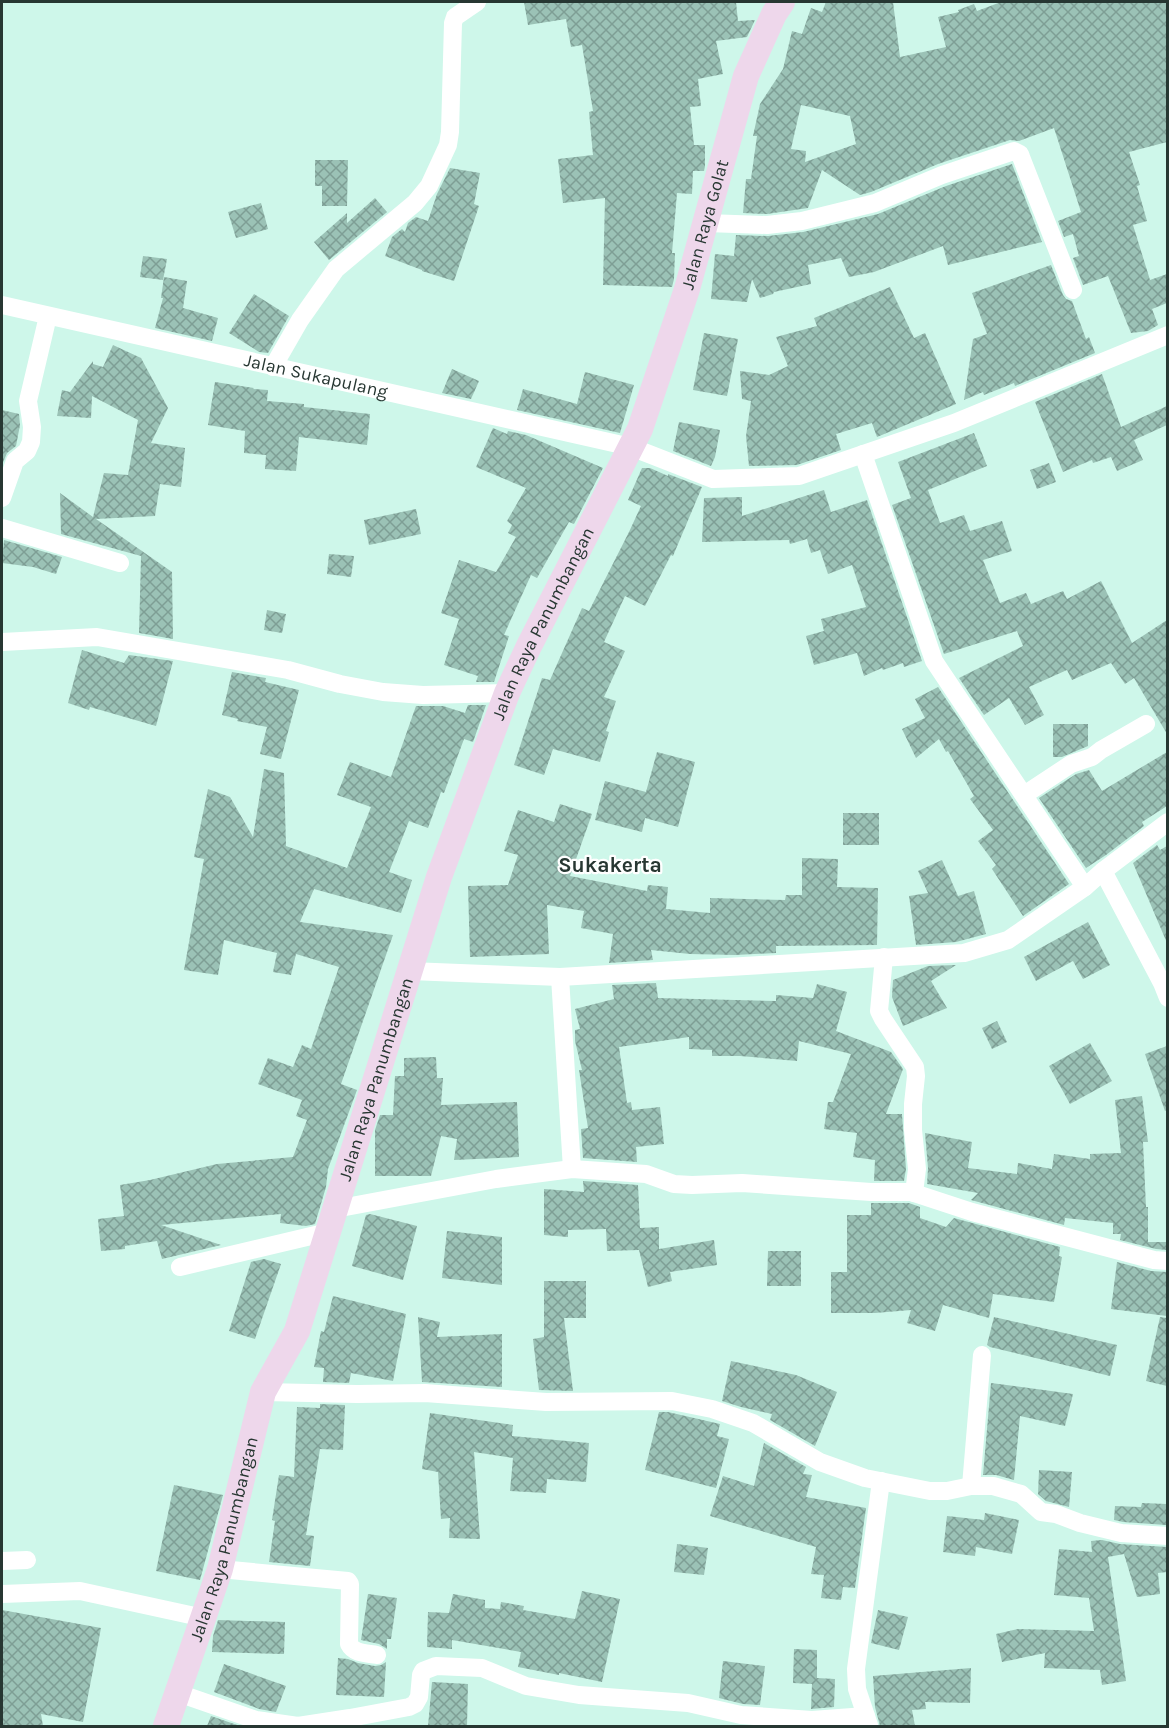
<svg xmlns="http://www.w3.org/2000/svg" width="1169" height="1728" font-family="Karla,sans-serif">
<defs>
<pattern id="building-cross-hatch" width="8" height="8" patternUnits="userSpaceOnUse" patternTransform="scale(1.5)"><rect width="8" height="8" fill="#9bc2b6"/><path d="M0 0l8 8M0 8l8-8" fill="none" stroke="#7e9e95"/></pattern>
</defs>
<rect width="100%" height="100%" fill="#cef7ea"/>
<g fill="url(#building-cross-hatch)" fill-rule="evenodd">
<path d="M524,2H736L738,21L755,20L747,37L716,41L723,74L698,79L701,106L690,107L694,145H705V166L704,171H693L692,194L677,193L672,253H675L674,279L672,287L603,285L605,198L563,203L558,159L593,155L589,112L593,111L582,45L571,47L566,19L528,25Z"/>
<path d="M826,2H893L900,57L946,47L938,17L959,12L958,10L974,4L977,11L1001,2H1167V142L1129,152L1140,185L1137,186L1147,221L1133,225L1150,280L1167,274V303L1152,309L1158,325L1148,331L1131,333L1108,276L1083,285L1073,258L1079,256L1073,234L1064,237L1058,221L1081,212L1054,128L1019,141L1010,140L938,164L871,192L860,195L822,170L808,208L767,214L743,213L746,179H751L757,136H753L760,104L783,69L792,31L802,34L811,8L822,12ZM801,105L850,116L856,144L805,162L806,151L791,149Z"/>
<path d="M315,160H348L347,206H322V186H315Z"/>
<path d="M1012,164L1042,242L948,265L943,246L874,272L849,277L841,258L808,265L811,284L774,292L773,294L760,298L752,279L747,302L711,299L715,254L734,256L736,235L768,236L803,232L878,214L946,186Z"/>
<path d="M450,168L480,173L474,204L479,206L454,281L422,271V270L385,256L392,237L402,229L405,232L408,223L416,217L428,221L437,194Z"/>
<path d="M375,198L387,212L329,260L314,242L347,213V223Z"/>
<path d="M261,203L268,229L236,238L228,212Z"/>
<path d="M143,256L167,259L163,280L140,277Z"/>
<path d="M1051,265L1063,295L1066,299L1072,301L1086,339L1089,337L1095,353L1015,386L1014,383L984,395L983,392L964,400L973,339L987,334L972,293Z"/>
<path d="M164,277L187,281L183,308L218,318L212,341L155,328L163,298H161Z"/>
<path d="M890,287L914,338L925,333L956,404L877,437L872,423L836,434L841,450L797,465L749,466L746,436L751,401L742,399L740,371L769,375L788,366L776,337L817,326L814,318Z"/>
<path d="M254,294L289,316L268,353L259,352L229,333Z"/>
<path d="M704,333L738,339L727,396L693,390Z"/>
<path d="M113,345L141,358L168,408L151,443L185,448L181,487L160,484L155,516L96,519L172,572L173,639L139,633L141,556L61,534L60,493L93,517L104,473L128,475L138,420L92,396L91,418L57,416L62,390L70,392L93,361V364L103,367Z"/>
<path d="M452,369L479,381L471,399L442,393Z"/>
<path d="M585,372L634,385L620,433L517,410L523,389L577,404Z"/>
<path d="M1102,374L1121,427L1167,406V425L1134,440L1143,460L1117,471L1111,457L1093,463L1092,460L1063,472L1035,402Z"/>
<path d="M215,382L254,388L253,389L268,390L267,401L304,404V407L370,414L367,445L299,437L296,471L265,469L266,455L244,453L245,431L208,425Z"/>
<path d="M2,410L19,414L20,425L16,446L7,453L2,465Z"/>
<path d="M679,422L720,430L715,457L711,466L673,451Z"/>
<path d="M493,428L507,434L508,431L526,435L603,468L574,524L569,522L537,578L531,575L504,635L509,636L494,682H476L478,676L444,665L459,619L441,613L459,560L496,572L516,537L508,533L512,525L507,521L526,488L476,467Z"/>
<path d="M974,433L987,466L928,490L940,523L964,515L970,531L1002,521L1012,551L983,560L1000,603L1026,593L1031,604L1063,591L1067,599L1101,581L1132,643L1167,620V734L1134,678L1125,684L1111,663L1072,680L1067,670L1029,687L1044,715L1025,725L1009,698L984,715L959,678L1023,646L1017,631L944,654L892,505L911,498L898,462Z"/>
<path d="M1049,463L1056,482L1037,489L1030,470Z"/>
<path d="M642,468H650L668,476V474L702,487L673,556L671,555L645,606L625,596L604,642L625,651L604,697L616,701L606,731L609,732L600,762L553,749L544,775L514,765L542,678L550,680L582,608L589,611L629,532L641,506L628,500Z"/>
<path d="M824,490L831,512L867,500L922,661L904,667L903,663L883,670L882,668L864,676L857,653L814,665L806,636L824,631L821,619L866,607L852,565L828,574L820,550L811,553L807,539L790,544L789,540L702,542L704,498L742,497V516Z"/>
<path d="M416,509L421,534L369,545L364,520Z"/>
<path d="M4,540L62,557L56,574L33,567L2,563Z"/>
<path d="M329,554L354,556L351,577L327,574Z"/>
<path d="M267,610L286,614L282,633L264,630Z"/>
<path d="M82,650L124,663L129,655L173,661L156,726L90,707L89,710L68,703Z"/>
<path d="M232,672L266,678L265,682L299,690L281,759L260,754L267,727L237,721L238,719L222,715Z"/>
<path d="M938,687L1069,884L1023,916L992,869L996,865L978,841L993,830L970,799L974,796L948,751L946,752L939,739L916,758L902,729L925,718L915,699Z"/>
<path d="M468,705H486L473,742L464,739L444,793L441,792L428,828L409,821L389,872L412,880L401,913L314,889L300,922L393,935L341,1084L357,1090L328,1169L326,1187L315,1224L306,1226L280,1223L281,1214L161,1225L221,1245L162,1259L157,1241L125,1246V1249L101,1251L98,1219L124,1216L120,1185L150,1180L217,1164L293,1157L307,1120L296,1116L302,1100L258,1084L268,1058L293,1067L302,1045L311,1049L339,967L296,954L291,975L273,972L277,953L224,940L218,975L184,970L204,859L194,857L208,789L230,797L253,837L264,769L284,773L286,846L347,868L371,807L337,795L350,762L391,777L416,706H443L465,713Z"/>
<path d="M1053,724H1088V746L1062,757H1053Z"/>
<path d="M657,752L695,762L678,827L645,818L642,832L595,820L605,781L646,792Z"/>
<path d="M1167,752V806L1142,822L1144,826L1106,855L1086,868L1039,798L1076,774L1089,770L1102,791Z"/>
<path d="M560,804L592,814L570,876L647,891L648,885L668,887L666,909L710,913V898L785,900L786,895H802V858L838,859L837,887L878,888L877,945L776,946V953L735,955L690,954L651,950L653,960L609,963L613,934L581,928L584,911L547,905L549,954L470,957L468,886L508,885L518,855L504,851L518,810L554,822Z"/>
<rect x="843" y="813" width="36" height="32"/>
<path d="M1157,845L1160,850L1167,846V943L1133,863Z"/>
<path d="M942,860L958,896L974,891L986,934L956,942L916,945L909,896L928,893L918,871Z"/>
<path d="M1088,922L1110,965L1083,979L1073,961L1036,981L1024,957Z"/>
<path d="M956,965L931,981L947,1008L903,1026L892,997L893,980L928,966Z"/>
<path d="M656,983L658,998L776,1001V995L813,998L817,984L847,992L836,1031L891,1052L903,1069L886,1114H902L906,1169L904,1181H874L875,1160L853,1157L857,1133L824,1129L828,1102H833L851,1054L799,1041L797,1061L740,1056H712V1050L689,1049V1037L619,1047L627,1103L631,1102L632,1110L660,1107L664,1144L636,1147L637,1162L583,1158L581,1129L588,1128L579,1070H582L575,1041V1030L580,1029L575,1009L614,999L612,985Z"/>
<path d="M997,1021L1007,1042L992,1049L982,1028Z"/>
<path d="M1090,1043L1112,1081L1070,1104L1049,1066Z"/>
<path d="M1167,1046V1110L1165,1111L1145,1054Z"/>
<path d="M436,1057L437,1078H443L441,1105L517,1102L519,1157L454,1160L457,1139L441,1136L431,1176H375V1130L380,1115H393L395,1076H404V1058Z"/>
<path d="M1142,1096L1148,1142H1143L1146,1207H1148V1242H1167V1250L1156,1249L1120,1240L1121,1234H1113V1223L1065,1218L1064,1225L971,1200L978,1193L927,1184L928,1168L925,1133L972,1142L968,1168L1017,1174L1018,1163L1052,1169L1054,1154L1090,1159V1154L1121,1153L1115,1100Z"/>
<path d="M583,1181L638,1185L640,1228L659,1227V1249L714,1240L717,1265L670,1272L672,1281L648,1287L639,1250L607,1251L606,1229L568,1230V1237L544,1235V1189L584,1192Z"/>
<path d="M871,1203H909L920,1207V1218L946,1227L954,1218L1060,1247L1059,1256L1062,1257L1054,1302L993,1294L989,1318L943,1305L935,1331L907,1323L911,1310L875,1313H831V1272H847V1215H871Z"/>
<path d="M370,1214L417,1226L403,1280L352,1266L366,1215Z"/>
<path d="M447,1231L502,1237V1285L442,1278Z"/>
<path d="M768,1251H801V1286H767Z"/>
<path d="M264,1259L281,1264L255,1339L229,1331L251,1262Z"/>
<path d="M1117,1262L1151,1271L1167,1272V1316L1111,1309Z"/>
<path d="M544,1281H586V1318H564L573,1391L539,1390L533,1339L544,1337Z"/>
<path d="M333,1296L406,1314L393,1381L351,1373L349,1383L323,1382L324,1368L314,1367L321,1331L324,1332Z"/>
<path d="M418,1317L440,1322L437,1337L502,1334V1387L422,1382Z"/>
<path d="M994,1317L1117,1345L1110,1376L990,1347L987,1345Z"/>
<path d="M1160,1317L1167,1318V1386L1146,1381Z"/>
<path d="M731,1361L796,1375L837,1392L815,1446L770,1420L772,1414L741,1407L722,1401Z"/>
<path d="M991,1383L1073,1394L1065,1426L1020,1416L1014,1480L996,1475H983Z"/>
<path d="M320,1404L345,1405L343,1450L320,1449L306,1535L314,1536L310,1566L269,1562L275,1521L272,1520L279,1475L294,1477L297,1407L320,1408Z"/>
<path d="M659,1412H668L720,1424L717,1436L729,1439L716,1488L645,1470Z"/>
<path d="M430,1413L513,1425L512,1436L589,1443L586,1482L547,1479L546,1493L510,1491L513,1458L474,1452L480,1539L449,1538L450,1518L441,1519L438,1472L422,1469Z"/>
<path d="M764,1443L806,1467L803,1474L812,1475L806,1497L866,1508L855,1588L843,1587L841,1600L821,1598L824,1575L811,1574L816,1547L710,1516L723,1476L754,1486Z"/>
<path d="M1039,1470L1072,1472L1069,1507L1046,1501L1038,1494Z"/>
<path d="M174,1485L223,1495L200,1580L156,1571Z"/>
<path d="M1142,1503L1167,1504L1166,1525L1123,1522L1114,1520L1115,1506L1141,1507Z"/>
<path d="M985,1513L1019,1520L1012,1554L976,1547L975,1556L943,1552L947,1516L984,1520Z"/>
<path d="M1102,1540L1120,1544L1167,1547V1572L1158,1573L1160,1594L1137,1597L1124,1554L1108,1557L1126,1681L1102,1685L1100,1670L1044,1668L1045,1653L1002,1662L996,1634L1018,1629L1094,1631L1089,1598L1054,1595L1059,1549L1092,1552L1091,1541Z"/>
<path d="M677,1544L708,1548L704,1575L674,1572Z"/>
<path d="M582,1591L620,1599L602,1682L559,1673V1675L518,1667L521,1652L452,1640V1649L427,1647L428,1612L449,1613L453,1594L485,1600V1608L500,1609L501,1602L524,1606L523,1610L575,1619Z"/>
<path d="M368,1594L397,1598L391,1639H387V1649L379,1644L361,1640Z"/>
<path d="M2,1610L101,1628L83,1722L41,1714L43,1726H2Z"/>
<path d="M878,1610L908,1617L899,1650L871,1643Z"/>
<path d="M218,1620L285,1622L284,1654L212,1652L213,1636Z"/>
<path d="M794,1649L817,1650V1678L835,1679L834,1707L811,1709L812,1684L793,1683Z"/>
<path d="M338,1658L348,1659L358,1663L375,1666L381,1665L386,1662L384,1697L336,1695Z"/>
<path d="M723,1661L765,1666L760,1705L743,1704L719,1698Z"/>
<path d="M224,1664L286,1686L276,1712L259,1709L214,1692Z"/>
<path d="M971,1668L970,1703L925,1702L926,1709L912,1710L915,1726H880L875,1707L873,1676Z"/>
<path d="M432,1682L468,1684L467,1726H428Z"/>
<path d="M211,1716L240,1726H207Z"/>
</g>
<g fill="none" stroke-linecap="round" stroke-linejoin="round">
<g stroke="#fff" stroke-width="18">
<path d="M706,223L767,225L802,221L875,203L942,175L1014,151L1020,154L1021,157L1073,290"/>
<path id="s1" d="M2,305L631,447L713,479L799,476L954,423L1168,335"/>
<path d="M273,367L300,320L336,269L415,203L429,186L448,145L450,132L453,23L455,17L477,2"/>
<path d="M863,454L934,661L1085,887"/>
<path d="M2,498L15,461L27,451L31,442L32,427L28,401L48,316"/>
<path d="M2,528L120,563"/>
<path d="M2,642L97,637L288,670L340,684L383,692L423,695L507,693"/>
<path d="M1024,795L1071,764L1092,757L1101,750L1146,724"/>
<path d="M1103,871L1162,983L1168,998"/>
<path d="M884,957L879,1011L883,1019L915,1067L916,1076L913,1104V1130L917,1169L914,1193"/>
<path d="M410,971L560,977L964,953L1008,940L1085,887L1103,871L1168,822"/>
<path d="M560,977L572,1169"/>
<path d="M335,1209L496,1179L572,1169L646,1174L674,1184L692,1185L742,1183L871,1192H911L972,1212L1154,1260L1168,1261"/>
<path d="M180,1267L328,1232"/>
<path d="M263,1392L357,1394L425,1393L546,1402L672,1401L712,1409L753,1423L820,1462L865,1478L930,1491H947L971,1486H993L1021,1494L1041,1512L1056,1514L1080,1523L1121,1533L1168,1536"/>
<path d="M971,1486L982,1355"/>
<path d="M2,1561L27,1560"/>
<path d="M220,1569L348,1581L350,1584L349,1644C354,1654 367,1653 377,1655"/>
<path d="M2,1594L80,1591L204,1618"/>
<path d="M178,1693L256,1720L298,1726L350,1718L409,1707L415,1704L419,1697L421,1675L423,1671L436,1666L482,1668L526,1686L579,1695L688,1703L741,1715L812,1720L866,1716"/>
<path d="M869,1725L857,1689L856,1669L881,1481"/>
</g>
<path stroke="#eed7eb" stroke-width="26" id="s2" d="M166,1726L220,1569L263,1392L297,1331L439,877L507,693L529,646L640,429L687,289L746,76L774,14L782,2"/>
</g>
<g text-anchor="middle" stroke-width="4.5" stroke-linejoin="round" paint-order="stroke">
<g font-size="18" fill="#273732" stroke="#fff">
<text dy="6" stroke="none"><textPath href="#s2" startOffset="1600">Jalan Raya Golat</textPath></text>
<text dy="6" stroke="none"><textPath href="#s1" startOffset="322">Jalan Sukapulang</textPath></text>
<text dy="6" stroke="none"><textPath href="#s2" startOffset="1168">Jalan Raya Panumbangan</textPath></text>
<text dy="6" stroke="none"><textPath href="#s2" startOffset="682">Jalan Raya Panumbangan</textPath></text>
<text dy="6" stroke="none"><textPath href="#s2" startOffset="196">Jalan Raya Panumbangan</textPath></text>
</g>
<g font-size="21" font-weight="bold" fill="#273732" stroke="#fff">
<text x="610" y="872">Sukakerta</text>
</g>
</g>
<rect width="1169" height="1728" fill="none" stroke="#273732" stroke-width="6"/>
</svg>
